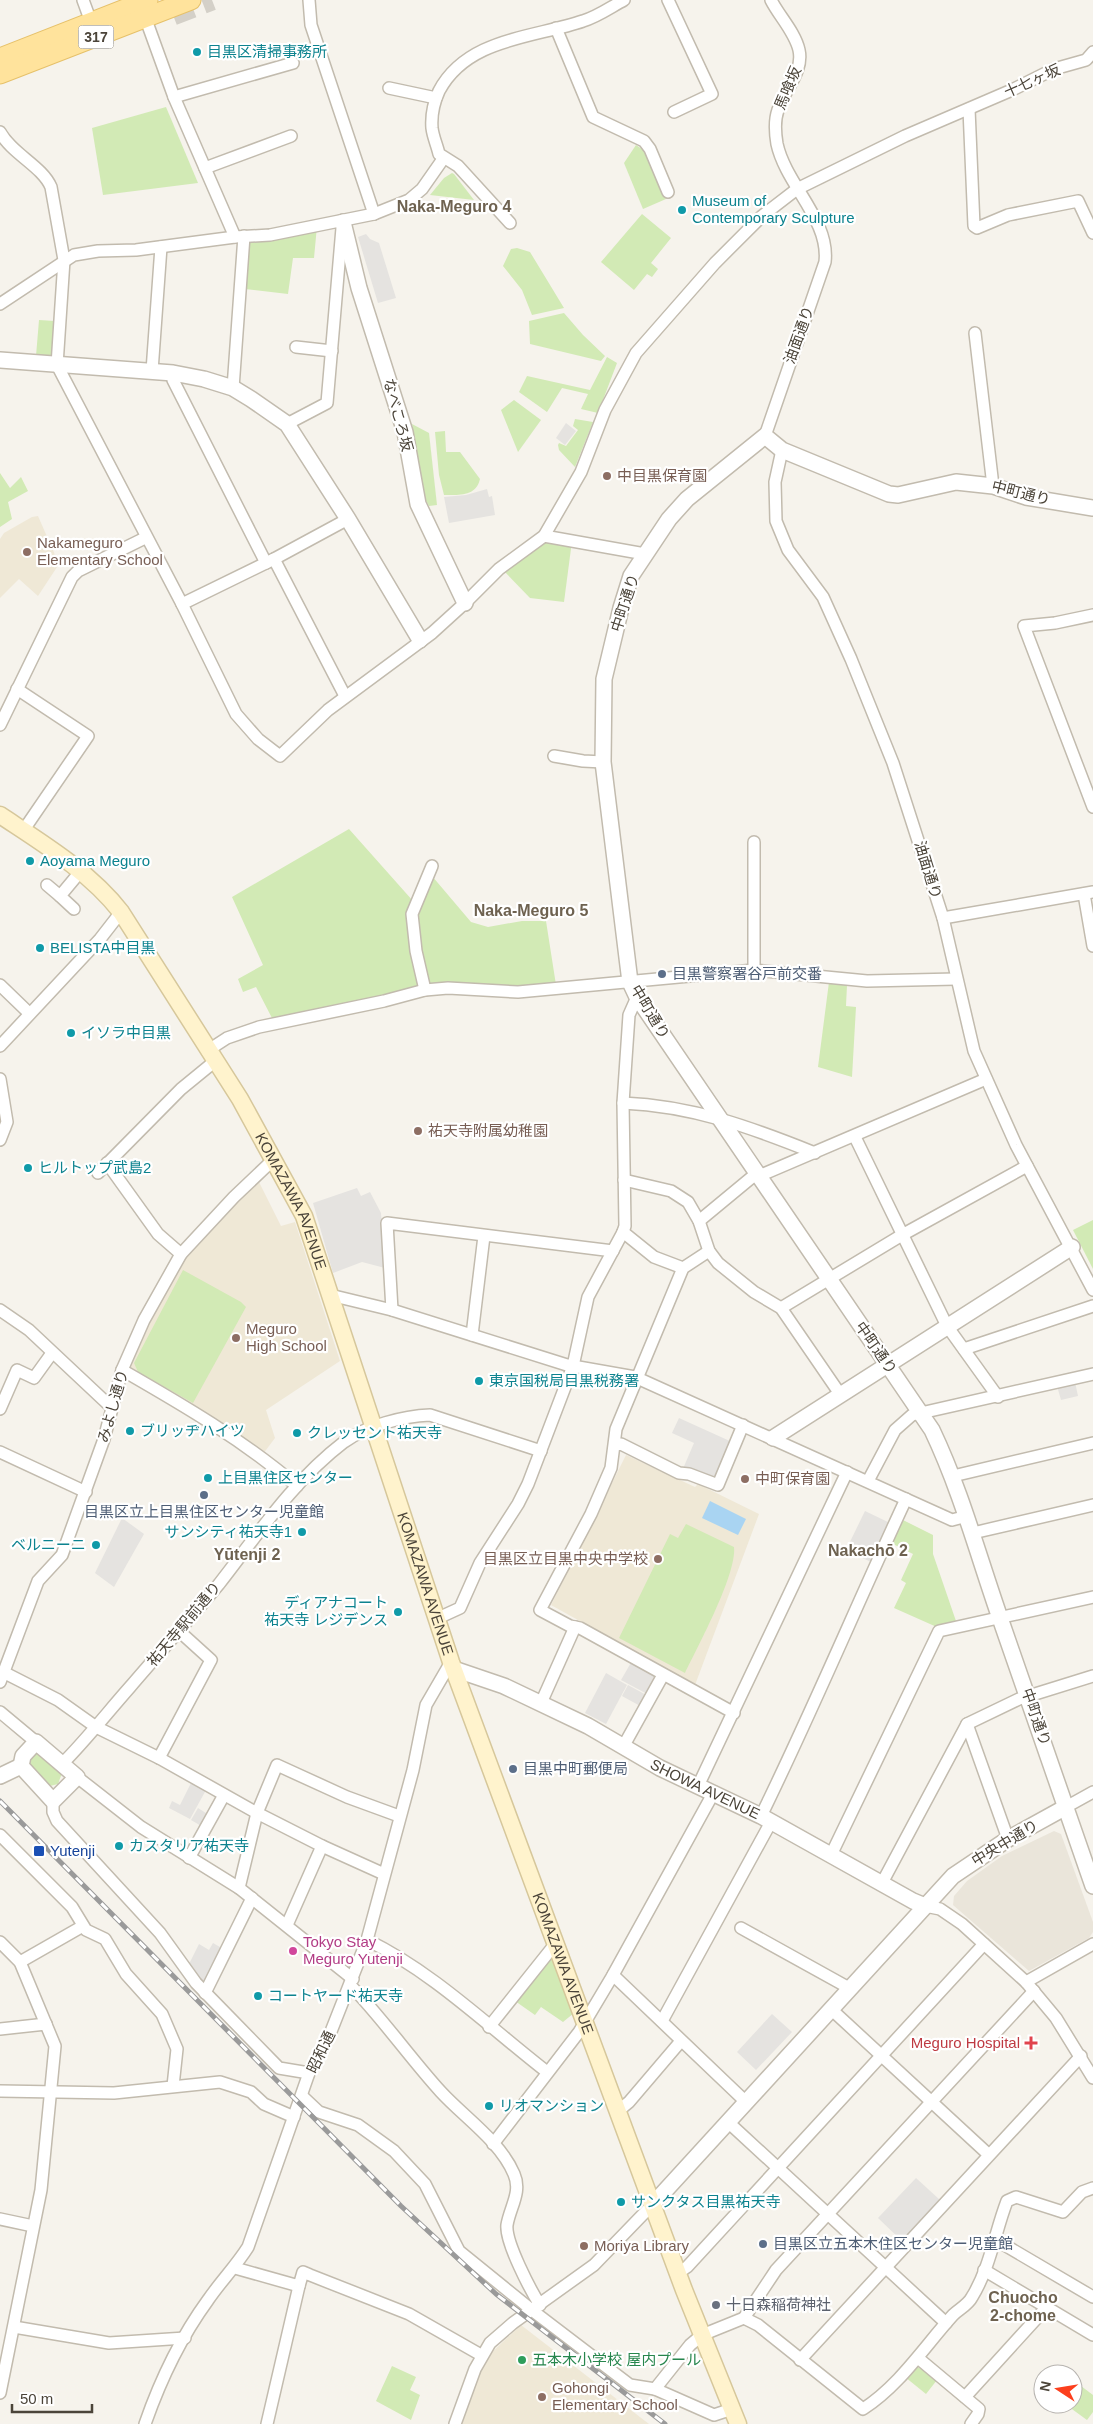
<svg xmlns="http://www.w3.org/2000/svg" width="1093" height="2424" font-family="Arial,'Noto Sans JP',sans-serif">
<rect width="100%" height="100%" fill="#f6f3ec"/>
<path fill="#eae5da" d="M1054,1831L1061,1834L1093,1922V1932L1089,1938L1029,1971L953,1905L954,1896L967,1881L1002,1856Z"/>
<g fill="#efe8d6">
<path d="M38,516L59,564L38,596L19,579L0,598V539L4,533L32,517Z"/>
<path d="M257,1178L281,1226L295,1222L340,1361L266,1410L275,1438L263,1454L133,1374L129,1362L183,1255Z"/>
<path d="M626,1455L695,1487L698,1484L759,1514L695,1685L551,1605Z"/>
<path d="M521,2325L649,2424H461L481,2369L489,2355Z"/>
</g>
<g fill="#d2eab5">
<path d="M166,107L198,183L103,195L92,128Z"/>
<path d="M636,145L646,152L666,199L643,209L624,163Z"/>
<path d="M452,173L454,174L474,200L430,195L444,178Z"/>
<path d="M642,214L671,238L651,263L658,269L652,277L647,274L634,290L601,262Z"/>
<path d="M317,226L314,258H293L288,294L245,289L247,242L250,238Z"/>
<path d="M517,248L530,252L564,308L532,315L522,290L503,266L511,249Z"/>
<path d="M564,313L583,335L605,356L601,361L530,344L529,321Z"/>
<path d="M39,320L55,321L53,356L51,357L36,356Z"/>
<path d="M607,357L617,363L598,413L581,409L588,394L562,388L547,412L519,392L527,376L590,390Z"/>
<path d="M514,400L541,420L518,452L501,410Z"/>
<path d="M575,419L593,422L575,467L559,450L558,445L559,443L566,446L578,430L573,426Z"/>
<path d="M412,424L429,433L437,505L429,506L425,499Z"/>
<path d="M445,431L446,452H460L480,479C476,497 458,495 444,495L439,475L435,432Z"/>
<path d="M0,473L10,488L21,477L28,491L8,502L12,519L0,527Z"/>
<path d="M544,536L572,541L564,602L530,598L502,569Z"/>
<path d="M349,829L413,901L420,984L417,988L363,1002L273,1020L256,987L243,992L238,979L263,965L232,897Z"/>
<path d="M432,876L471,922L488,927L522,921H546L556,985L508,989L432,986L427,983L419,949L416,914Z"/>
<path d="M829,982L847,985L846,1006L856,1007L852,1077L818,1067Z"/>
<path d="M1093,1220V1269L1073,1230Z"/>
<path d="M183,1270L241,1302L246,1307L193,1403L138,1372L134,1363Z"/>
<path d="M901,1519L933,1535V1554L957,1624L939,1628L894,1608L906,1583L901,1580L913,1554L889,1542Z"/>
<path d="M686,1524L734,1547C737,1574 698,1646 685,1673L619,1638L670,1534L678,1538Z"/>
<path d="M33,1754H41L62,1773L58,1784L50,1786L28,1765Z"/>
<path d="M553,1953L574,2013L563,2022L541,2007L535,2015L515,2001Z"/>
<path d="M915,2365L937,2380L926,2394L905,2377Z"/>
<path d="M392,2366L416,2377L410,2390L420,2395L411,2420L376,2401Z"/>
<path d="M1073,2380L1093,2395V2412L1087,2420L1065,2404H1073Z"/>
</g>
<g fill="#e5e3e0">
<path d="M366,234L370,239L379,243L396,298L378,303L358,237Z"/>
<path d="M566,423L576,431L565,445L556,438Z"/>
<path d="M487,489L489,497L492,496L495,515L449,523L444,497L466,495Z"/>
<path d="M357,1188L361,1196L370,1192L381,1213L385,1268L362,1262L333,1273L313,1203Z"/>
<path d="M1075,1382L1078,1396L1061,1400L1057,1386Z"/>
<path d="M679,1418L732,1442L716,1482L682,1471L694,1443L672,1433Z"/>
<path d="M865,1511L890,1523L871,1562L846,1550Z"/>
<path d="M122,1518L144,1534L114,1587L95,1573Z"/>
<path d="M632,1661L657,1675L649,1695L621,1680Z"/>
<path d="M606,1673L627,1685L606,1724L585,1713Z"/>
<path d="M628,1685L648,1696L642,1707L622,1696Z"/>
<path d="M191,1783L206,1790L190,1819L169,1808L172,1801L180,1805Z"/>
<path d="M198,1808L209,1815L203,1827L191,1820Z"/>
<path d="M213,1943L225,1950L206,1988L188,1966L199,1944L209,1950Z"/>
<path d="M772,2014L792,2032L756,2070L737,2052Z"/>
<path d="M916,2178L940,2200L902,2241L878,2218Z"/>
</g>
<path fill="#a9d4f2" d="M710,1501L746,1519L738,1535L702,1518Z"/>
<g fill="none" stroke-linecap="round" stroke-linejoin="round">
<path stroke="#d4d0c8" stroke-width="21" stroke-dasharray="21 11" stroke-linecap="butt" d="M173,15L212,0"/>
<defs>
<g id="minor">
<path d="M83,0L91,22"/>
<path d="M309,0L311,25L374,214"/>
<path d="M668,0L712,94L674,112"/>
<path d="M145,17L174,97L235,237"/>
<path d="M556,28L593,117L644,141L650,149L668,192"/>
<path d="M389,88L436,98"/>
<path d="M174,97L293,63"/>
<path d="M969,109L974,226L977,228L1008,215L1078,201L1093,233"/>
<path d="M0,132C12,154 42,166 51,187L64,260L57,365L182,604L236,714L258,739L280,756L328,710L432,633L465,603L499,569L544,536L581,472L605,410L636,353L715,263L762,216L797,189L905,136L1012,90L1054,69L1086,60L1093,52"/>
<path d="M205,168L291,136"/>
<path d="M510,223L458,166L439,154C437,145 433,137 432,128C431,115 434,102 439,91C467,38 533,38 583,21C597,17 611,7 624,0"/>
<path d="M0,304L74,255L98,251L136,250L235,237L270,235L374,214L409,200L422,189L443,159"/>
<path d="M975,333L993,486"/>
<path d="M296,347L332,351"/>
<path d="M152,371L161,247"/>
<path d="M173,373V380L266,563"/>
<path d="M233,388L244,236"/>
<path d="M287,424L327,403L342,228"/>
<path d="M765,436L825,262C830,220 786,185 777,144C775,132 774,121 778,110C784,90 804,72 799,50C795,32 779,16 771,0"/>
<path d="M782,450L775,482L776,521L788,550L823,597L851,659L893,763L943,918L974,1051L1016,1145L1093,1290"/>
<path d="M544,536L645,554"/>
<path d="M274,559L345,696"/>
<path d="M182,604L274,559L348,519"/>
<path d="M1093,615L1055,623L1024,626L1093,807"/>
<path d="M17,689L88,736L23,831"/>
<path d="M0,725L72,577L78,571L145,538"/>
<path d="M554,756L583,761L603,762"/>
<path d="M47,885L60,896"/>
<path d="M1084,894L1093,946"/>
<path d="M74,909L60,896L80,872"/>
<path d="M943,918L1093,892"/>
<path d="M754,970V842"/>
<path d="M0,985L29,1013"/>
<path d="M425,990L416,951L412,914L432,866"/>
<path d="M0,1046L100,939L121,912"/>
<path d="M207,1051L227,1038L259,1027L384,1001L425,990L448,988L518,992L754,970L867,981L956,979"/>
<path d="M0,1079L7,1122L0,1140"/>
<path d="M623,1103C693,1106 750,1127 815,1153"/>
<path d="M855,1137L947,1326L998,1397"/>
<path d="M107,1163L158,1234L181,1254"/>
<path d="M98,1173L181,1089L214,1062"/>
<path d="M759,1176L986,1079"/>
<path d="M624,1180L671,1191L688,1202L699,1221L709,1251L718,1263L754,1292L781,1308L840,1394"/>
<path d="M699,1221L757,1173"/>
<path d="M623,1232L654,1257L683,1268"/>
<path d="M709,1251L683,1268L616,1429L611,1468L591,1514L540,1610L570,1626L580,1628L734,1713"/>
<path d="M330,1295L392,1310L567,1365L635,1377L952,1520L967,1516"/>
<path d="M781,1308L902,1235L1027,1166"/>
<path d="M0,1310L29,1330L111,1407"/>
<path d="M392,1310L387,1223L613,1251"/>
<path d="M472,1335L484,1236"/>
<path d="M964,1349L1093,1306"/>
<path d="M122,1370C183,1405 243,1440 297,1486"/>
<path d="M0,1409L17,1370L34,1378L52,1353"/>
<path d="M615,1445L621,1444L679,1473L689,1474L718,1485L743,1425"/>
<path d="M0,1452L86,1492"/>
<path d="M953,1476L1093,1443"/>
<path d="M868,1481L895,1430L912,1415L1093,1374"/>
<path d="M973,1533L1093,1505"/>
<path d="M436,1619L460,1608L480,1563L518,1504L528,1484L573,1366L588,1297L623,1232L625,1226L623,1103L629,1015L637,997"/>
<path d="M5,1673L58,1700L96,1727L159,1758L257,1813L322,1846L384,1874"/>
<path d="M0,1682L38,1581L62,1555L104,1439L122,1370L144,1320L181,1254L234,1197L274,1159"/>
<path d="M541,1703L575,1627"/>
<path d="M0,1712L36,1742"/>
<path d="M967,1724L1008,1839"/>
<path d="M623,1747L663,1675"/>
<path d="M159,1758L211,1660L179,1631"/>
<path d="M62,1764C86,1740 107,1713 130,1687C159,1653 190,1619 219,1584C258,1534 293,1481 344,1442C366,1426 403,1416 430,1415L541,1451"/>
<path d="M77,1777L141,1827L239,1888L353,1979"/>
<path d="M698,1786L847,1472"/>
<path d="M53,1801V1812L57,1821L160,1933L196,1983L279,2068L309,2073"/>
<path d="M1066,1807L1093,1792"/>
<path d="M761,1816C812,1712 857,1604 906,1499"/>
<path d="M0,1835L72,1907L86,1930L105,1939L126,1974L162,2014L177,2049L173,2086"/>
<path d="M831,1855L939,1631L1093,1597"/>
<path d="M189,1858L224,1795"/>
<path d="M882,1883L967,1724L1019,1699L1093,1676"/>
<path d="M239,1888L257,1813L277,1765L347,1797L399,1816"/>
<path d="M925,1906L940,1909L962,1924L1026,1982L1056,2018L1093,2078"/>
<path d="M287,1925L322,1846"/>
<path d="M741,1928L851,1989"/>
<path d="M367,1940C433,1972 489,2027 547,2072"/>
<path d="M0,1942L20,1962L55,2046L41,2190L0,2393"/>
<path d="M20,1962L83,1926"/>
<path d="M613,1975L746,2102"/>
<path d="M1026,1982L1093,1944"/>
<path d="M351,1986C383,2019 410,2058 441,2092C465,2118 500,2141 514,2174C522,2192 510,2207 507,2225C505,2242 531,2291 540,2305"/>
<path d="M205,1993L252,1898"/>
<path d="M832,2010L988,2154"/>
<path d="M662,2021L771,1822"/>
<path d="M489,2027L556,1943"/>
<path d="M0,2029L46,2024"/>
<path d="M0,2091L114,2093L220,2082L251,2092L264,2104L294,2117"/>
<path d="M302,2096L319,2112L358,2125L394,2151L425,2184L459,2251L533,2311L630,2385L655,2389L690,2345L702,2335L744,2318L776,2270L1034,1991"/>
<path d="M618,2111L629,2102L681,2041"/>
<path d="M728,2122L946,2323"/>
<path d="M493,2144L579,2032L613,1975L714,1792"/>
<path d="M0,2219L33,2226"/>
<path d="M996,2240L1093,2297"/>
<path d="M235,2268L299,2286L303,2272L310,2275L409,2314L481,2355"/>
<path d="M984,2270L1093,2335"/>
<path d="M678,2273L687,2267L984,1944"/>
<path d="M744,2318L758,2325L863,2409C900,2385 924,2347 953,2315C959,2309 968,2305 972,2297C990,2268 995,2232 1007,2201L1016,2197L1063,2212L1082,2192L1093,2188"/>
<path d="M14,2327L109,2343L185,2338"/>
<path d="M918,2358L979,2409L978,2414L971,2424"/>
<path d="M800,2360L1081,2056"/>
<path d="M655,2389L714,2415L732,2409"/>
<path d="M965,2397L1046,2308"/>
<path d="M145,2424C160,2381 181,2337 208,2300C221,2281 236,2266 248,2247L309,2073L330,2034L367,1940L413,1770L426,1705L451,1662"/>
<path d="M267,2424L299,2286"/>
<path d="M455,2424L475,2369L490,2343L513,2323L594,2265L653,2204"/>
</g>
<g id="tertiary">
<path d="M343,222L359,288L405,432L418,504L465,603"/>
<path d="M0,360L173,373L204,379L233,388L251,399L287,424L348,519L420,640"/>
<path d="M1093,508L1026,497L993,486L956,482L898,495L889,494L782,450L765,436L687,499L669,519L631,576L621,608L604,679L603,762L630,982L637,997L932,1430C961,1491 978,1555 1000,1618C1031,1708 1063,1797 1093,1886"/>
<path d="M773,1438L1072,1247"/>
<path id="s1" d="M454,1669L504,1686L588,1726L660,1768L761,1816L913,1901L925,1906"/>
<path d="M36,1742L77,1777L53,1801L21,1766L23,1756Z"/>
<path d="M0,1776L21,1766"/>
<path d="M653,2204L953,1876L1008,1839L1066,1807"/>
</g>
<g id="secondary">
<path id="s2" d="M0,815C42,843 89,871 121,912L240,1099L304,1216L451,1662L684,2290L738,2424"/>
</g>
<g id="primary">
<path d="M0,58L148,0"/>
<path d="M0,74L191,0"/>
</g>
</defs>
<use href="#minor" stroke="#c2bbae" stroke-width="14"/>
<use href="#tertiary" stroke="#c2bbae" stroke-width="18"/>
<use href="#secondary" stroke="#d6c79b" stroke-width="19"/>
<use href="#primary" stroke="#e6c16a" stroke-width="21"/>
<use href="#minor" stroke="#fff" stroke-width="11"/>
<use href="#tertiary" stroke="#fff" stroke-width="15"/>
<use href="#secondary" stroke="#fff3cd" stroke-width="16"/>
<use href="#primary" stroke="#ffe39c" stroke-width="19"/>
<defs>
<path id="rail" d="M0,1801L401,2206L496,2294L665,2424"/>
</defs>
<use href="#rail" stroke="#9a9a9a" stroke-width="5"/>
<use href="#rail" stroke="#fff" stroke-width="3" stroke-dasharray="9" stroke-linecap="butt"/>
</g>
<g fill="#0f9aa8" stroke="#fff" stroke-width="2">
<circle cx="197" cy="52" r="5"/>
<circle cx="682" cy="210" r="5"/>
<circle cx="30" cy="861" r="5"/>
<circle cx="40" cy="948" r="5"/>
<circle cx="71" cy="1033" r="5"/>
<circle cx="28" cy="1168" r="5"/>
<circle cx="479" cy="1381" r="5"/>
<circle cx="130" cy="1431" r="5"/>
<circle cx="297" cy="1433" r="5"/>
<circle cx="208" cy="1478" r="5"/>
<circle cx="302" cy="1532" r="5"/>
<circle cx="96" cy="1545" r="5"/>
<circle cx="398" cy="1612" r="5"/>
<circle cx="119" cy="1846" r="5"/>
<circle cx="258" cy="1996" r="5"/>
<circle cx="489" cy="2106" r="5"/>
<circle cx="621" cy="2202" r="5"/>
</g>
<g fill="#8d6e63" stroke="#fff" stroke-width="2">
<circle cx="607" cy="476" r="5"/>
<circle cx="27" cy="552" r="5"/>
<circle cx="418" cy="1131" r="5"/>
<circle cx="236" cy="1338" r="5"/>
<circle cx="745" cy="1479" r="5"/>
<circle cx="658" cy="1559" r="5"/>
<circle cx="584" cy="2246" r="5"/>
<circle cx="542" cy="2397" r="5"/>
</g>
<g fill="#5c6f8a" stroke="#fff" stroke-width="2">
<circle cx="662" cy="974" r="5"/>
<circle cx="204" cy="1495" r="5"/>
<circle cx="513" cy="1769" r="5"/>
<circle cx="763" cy="2244" r="5"/>
</g>
<rect fill="#1a4fb4" stroke="#fff" stroke-width="2" x="33" y="1845" width="12" height="12" rx="2.5"/>
<circle fill="#d1479c" stroke="#fff" stroke-width="2" cx="293" cy="1951" r="5"/>
<path fill="#e0444e" stroke="#fff" stroke-width="2" d="M1028.5 2035.5h5v5h5v5h-5v5h-5v-5h-5v-5h5z"/>
<circle fill="#6b7280" stroke="#fff" stroke-width="2" cx="716" cy="2305" r="5"/>
<circle fill="#2e9e5b" stroke="#fff" stroke-width="2" cx="522" cy="2360" r="5"/>
<g text-anchor="middle" stroke-width="4.5" stroke-linejoin="round" paint-order="stroke">
<rect fill="#fff" stroke="#817c74" stroke-width="1" x="78.5" y="25.5" width="35" height="23" rx="4"/>
<g font-size="14" font-weight="bold" fill="#4b4439">
<text x="96" y="42">317</text>
</g>
<g font-size="15" fill="#0d838f" stroke="#fff" text-anchor="start">
<text x="207" y="57">目黒区清掃事務所</text>
<text x="692" y="206">Museum of<tspan x="692" dy="17">Contemporary Sculpture</tspan></text>
<text x="40" y="866">Aoyama Meguro</text>
<text x="50" y="953">BELISTA中目黒</text>
<text x="81" y="1038">イソラ中目黒</text>
<text x="38" y="1173">ヒルトップ武島2</text>
<text x="489" y="1386">東京国税局目黒税務署</text>
<text x="140" y="1436">ブリッヂハイツ</text>
<text x="307" y="1438">クレッセント祐天寺</text>
<text x="218" y="1483">上目黒住区センター</text>
<text x="292" y="1537" text-anchor="end">サンシティ祐天寺1</text>
<text x="86" y="1550" text-anchor="end">ベルニーニ</text>
<text x="388" y="1608" text-anchor="end">ディアナコート<tspan x="388" dy="17">祐天寺 レジデンス</tspan></text>
<text x="129" y="1851">カスタリア祐天寺</text>
<text x="268" y="2001">コートヤード祐天寺</text>
<text x="499" y="2111">リオマンション</text>
<text x="631" y="2207">サンクタス目黒祐天寺</text>
</g>
<g font-size="15" fill="#4b4439" stroke="#fff">
<text transform="translate(1032 81) rotate(-24)" y="5">十七ヶ坂</text>
<text transform="translate(788 88) rotate(-67)" y="5">馬喰坂</text>
<text transform="translate(799 335) rotate(-70)" y="5">油面通り</text>
<text transform="translate(398 415) rotate(75)" y="5">なべころ坂</text>
<text transform="translate(1021 493) rotate(14)" y="5">中町通り</text>
<text transform="translate(625 603) rotate(-72)" y="5">中町通り</text>
<text transform="translate(928 870) rotate(73)" y="5">油面通り</text>
<text transform="translate(650 1012) rotate(59)" y="5">中町通り</text>
<text dy="5" stroke="none"><textPath href="#s2" startOffset="492">KOMAZAWA AVENUE</textPath></text>
<text transform="translate(876 1348) rotate(55)" y="5">中町通り</text>
<text transform="translate(113 1406) rotate(-74)" y="5">みよし通り</text>
<text dy="5" stroke="none"><textPath href="#s2" startOffset="898">KOMAZAWA AVENUE</textPath></text>
<text transform="translate(184 1624) rotate(-50)" y="5">祐天寺駅前通り</text>
<text transform="translate(1036 1717) rotate(71)" y="5">中町通り</text>
<text dy="5" stroke="none"><textPath href="#s1" startOffset="279">SHOWA AVENUE</textPath></text>
<text transform="translate(1005 1843) rotate(-31)" y="5">中央中通り</text>
<text dy="5" stroke="none"><textPath href="#s2" startOffset="1302">KOMAZAWA AVENUE</textPath></text>
<text transform="translate(321 2052) rotate(-64)" y="5">昭和通</text>
</g>
<g font-size="15" fill="#785e54" stroke="#fff" text-anchor="start">
<text x="617" y="481">中目黒保育園</text>
<text x="37" y="548">Nakameguro<tspan x="37" dy="17">Elementary School</tspan></text>
<text x="428" y="1136">祐天寺附属幼稚園</text>
<text x="246" y="1334">Meguro<tspan x="246" dy="17">High School</tspan></text>
<text x="755" y="1484">中町保育園</text>
<text x="648" y="1564" text-anchor="end">目黒区立目黒中央中学校</text>
<text x="594" y="2251">Moriya Library</text>
<text x="552" y="2393">Gohongi<tspan x="552" dy="17">Elementary School</tspan></text>
</g>
<g font-size="15" fill="#4e5e75" stroke="#fff" text-anchor="start">
<text x="672" y="979">目黒警察署谷戸前交番</text>
<text x="204" y="1517" text-anchor="middle">目黒区立上目黒住区センター児童館</text>
<text x="523" y="1774">目黒中町郵便局</text>
<text x="773" y="2249">目黒区立五本木住区センター児童館</text>
</g>
<g font-size="15" fill="#164399" stroke="#fff" text-anchor="start">
<text x="50" y="1856">Yutenji</text>
</g>
<g font-size="15" fill="#b23c85" stroke="#fff" text-anchor="start">
<text x="303" y="1947">Tokyo Stay<tspan x="303" dy="17">Meguro Yutenji</tspan></text>
</g>
<g font-size="15" fill="#be3a42" stroke="#fff" text-anchor="end">
<text x="1020" y="2048">Meguro Hospital</text>
</g>
<g font-size="15" fill="#5b616d" stroke="#fff" text-anchor="start">
<text x="726" y="2310">十日森稲荷神社</text>
</g>
<g font-size="15" fill="#27864d" stroke="#fff" text-anchor="start">
<text x="532" y="2365">五本木小学校 屋内プール</text>
</g>
<g font-size="16" font-weight="bold" fill="#6e6250" stroke="#fff">
<text x="454" y="212">Naka-Meguro 4</text>
<text x="531" y="916">Naka-Meguro 5</text>
<text x="868" y="1556">Nakachō 2</text>
<text x="247" y="1560">Yūtenji 2</text>
<text x="1023" y="2303">Chuocho<tspan x="1023" dy="18">2-chome</tspan></text>
</g>
</g>
<g transform="translate(1058 2389) rotate(282)"><circle r="24" fill="#ffffff" stroke="#b7b4b0"/>
<path d="M0-4L9 19L0 12L-9 19Z" fill="#fc3f1d"/>
<text y="-8" font-size="14" font-weight="bold" text-anchor="middle" fill="#4b4439">N</text>
</g>
<path d="M12 2404v8h80v-8" fill="none" stroke="#4b4439" stroke-width="2.5"/>
<text x="20" y="2404" font-size="15" fill="#4b4439" stroke="#ffffff" stroke-width="4" paint-order="stroke">50 m</text>
</svg>
